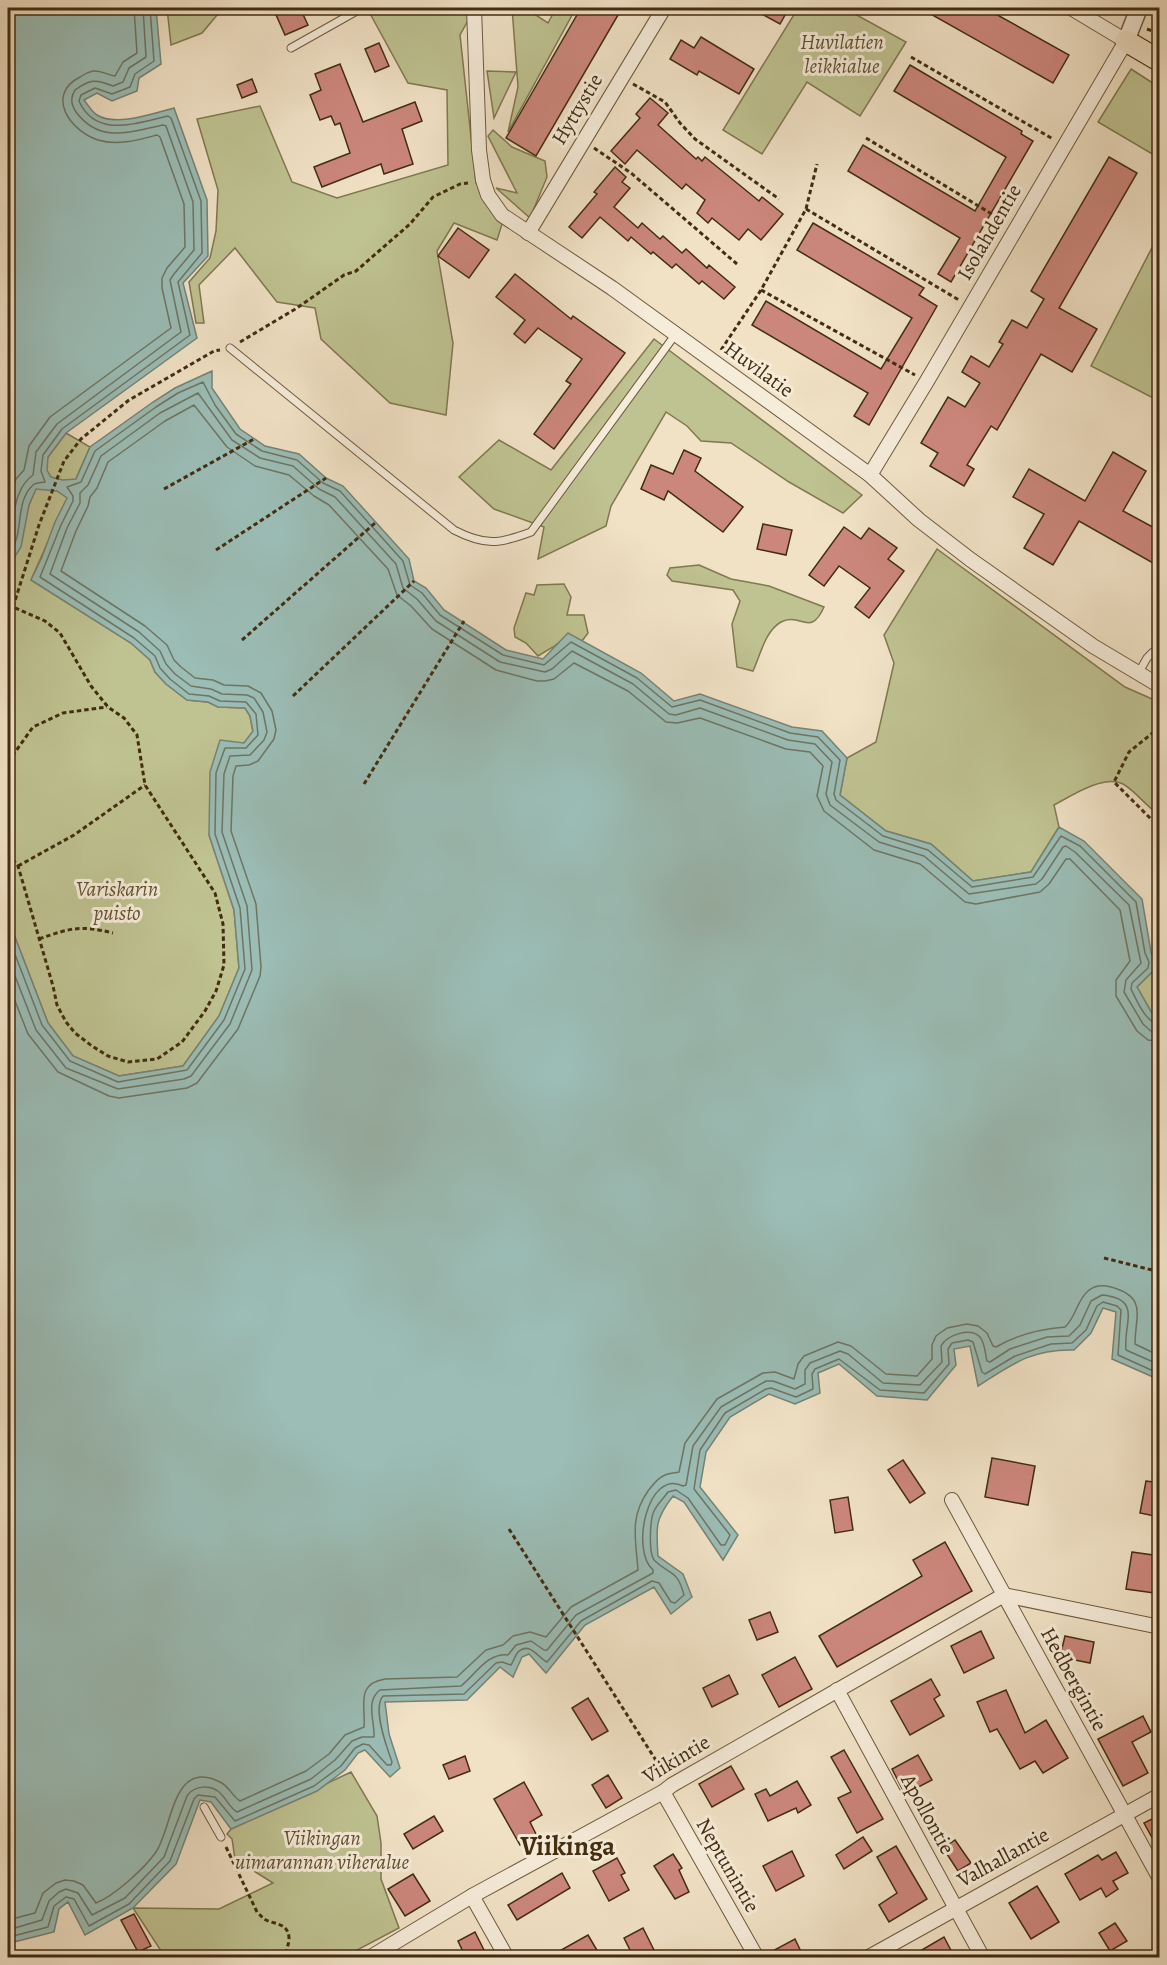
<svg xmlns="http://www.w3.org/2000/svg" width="1167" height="1965" font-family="Alegreya,serif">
<rect width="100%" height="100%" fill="#f1e2c6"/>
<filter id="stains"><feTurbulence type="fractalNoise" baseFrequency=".00333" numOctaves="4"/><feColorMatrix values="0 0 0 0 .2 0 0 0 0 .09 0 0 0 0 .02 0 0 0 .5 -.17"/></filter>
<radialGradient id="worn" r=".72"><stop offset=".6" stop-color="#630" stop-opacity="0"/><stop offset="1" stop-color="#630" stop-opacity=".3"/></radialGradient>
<g fill="#bfc291" stroke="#807850" stroke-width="1.5">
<path d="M167,8H223L202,33L171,45Z"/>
<path d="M367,8H475L460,35L476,183L503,221L497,240L454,223L437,251L453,343L446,415L390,403L321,339L315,308L277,302L235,248L199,285L204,323H196L189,282L210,258L216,231L218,190L197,119L260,106L292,182L337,198L448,165L447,90L408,83Z"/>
<path d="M512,8H525L548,23L556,8H576L508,132L518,87Z"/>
<path d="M798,8H844L906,42L860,116L807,82L762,154L723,130Z"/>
<path d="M1131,69L1159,87V158L1098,122Z"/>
<path d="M487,71L516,72L494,118Z"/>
<path d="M493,130L512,147L545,161L547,177L530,218L496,188L517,193L488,136Z"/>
<path d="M1159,234L1160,401H1159L1091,366Z"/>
<path d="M654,339L862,495L843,513L789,482L731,443L701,441L687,426L666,412L611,506L606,526L538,559L544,527L494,509L459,477L499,440L551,470Z"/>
<path d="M66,433L90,447L31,580L131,643L150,660L155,672L166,684L187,700L208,702L218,707L245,708L250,716L253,732L244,743L209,835L234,910L239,968L219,1016L183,1066L119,1076L73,1056L48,1023L8,919V557L14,558L29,505L48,457Z"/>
<path d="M937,549L1125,687L1159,702V814C1146,807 1137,792 1123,784C1104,774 1071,796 1054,805L1059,827L1031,872L973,881L931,844L886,831L840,795L847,758L876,742L894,663L884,635Z"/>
<path d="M699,565L731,579L769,586L824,607C810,638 801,612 781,622C765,631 760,656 753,671L737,667L732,624L740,601L733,590L672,581L667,575L670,568Z"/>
<path d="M564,584L571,597L567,615H584L588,633L582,641L569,635L553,647L538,656L526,643L515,637L514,628L526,593L534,595L537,585Z"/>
<path d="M1155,961H1159V1021L1153,1015L1137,987L1153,971Z"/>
<path d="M351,1772L377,1816L381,1843V1879L399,1928L344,1957H165L133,1908L219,1909L273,1883L235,1859L232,1839L227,1834L231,1829Z"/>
</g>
<path fill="#9bbdb6" stroke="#778374" stroke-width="1.5" d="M8,8H156L161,64L139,78L137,91L112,101L97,93L84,100C88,105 92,112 97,115C116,127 154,113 174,108L207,200L208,256L183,283L197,338L66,433L48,457L47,470L51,477L63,480L76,479L90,447L153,402L175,388L212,371V388L240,429L265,446L299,454L326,478L343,486L409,559L414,581L426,588L444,610L506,650L543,659L568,633L641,673L674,701L700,694L792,727L822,731L847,758L840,795L886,831L931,844L973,881L1031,872L1059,827L1084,841L1142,899L1151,952L1155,961L1153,971L1137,987L1153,1015L1160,1021V1380L1112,1359L1116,1312L1103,1308L1091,1333L1074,1350C1032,1349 1012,1364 978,1386L970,1346L954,1349L956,1365L927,1400L877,1396L839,1364L818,1373L820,1393L795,1404L769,1394L730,1417L706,1452L700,1487L738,1535L723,1560L684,1502L673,1496C655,1519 656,1527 658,1556L683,1574L692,1597L671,1614L654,1587L585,1625L546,1673L529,1654L522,1657L513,1677L500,1667L467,1700L385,1702L389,1734L400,1768L390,1777L365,1750L358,1753L345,1770L317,1791L231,1829L211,1802L200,1800L176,1864L133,1908L85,1935L68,1902L59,1909L54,1932L14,1942L8,1954V919L48,1023L73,1056L119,1076L183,1066L219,1016L239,968L234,910L209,835L210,772L220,740L244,743L253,731L250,716L245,708L218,707L208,702L187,700L166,684L155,672L150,660L131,643L31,580L42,557L55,522L67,498L57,491L36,489L29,505L21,547L14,558L8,557Z"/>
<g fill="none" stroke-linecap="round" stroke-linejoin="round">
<g stroke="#6e7563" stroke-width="1.5">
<path d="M8,497L16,479L24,470L29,446L50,417L171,328L162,288V278L167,268L185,247L184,204L160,137L157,135C138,140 118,146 98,140C70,131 45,95 80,77C84,74 88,72 93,71C101,70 107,75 115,76L123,62L137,53L134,8"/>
<path d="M8,543C15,520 12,490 33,475L36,452L57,424L181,332L170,280L174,274L194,250L193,202L166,126L163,125C129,132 100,144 76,112C71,104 70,98 75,90C90,79 96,79 113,86L123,82L129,68L146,57L143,8"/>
<path d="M8,552L11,551C24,532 15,503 32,486C35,482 41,483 45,482L41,471L43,455L62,429L190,335L178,282L202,253L201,201L171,118L168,116C136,123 96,139 79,101L81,95L95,88L112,94L130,87L135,74L154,61L150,8"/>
<path d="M8,936L42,1025L70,1061L118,1082L187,1070L224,1020L245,969L240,908L215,834L216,773L225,748H246L258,735L256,714L246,702L220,701L209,696L189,694L170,679L160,668L155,656L134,638L40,577L61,525L73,501V496L67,487L81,482L95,451L156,407L178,393L203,382L215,405L236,434L262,451L297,460L323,483L340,491L403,561L410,585L422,593L440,615L503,655L544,665L571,642L637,678L672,707L700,700L790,733L818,737L840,760L834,794L836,800L883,836L928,850L972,887L1033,877L1061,836L1080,846L1136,902L1145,953L1149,962L1148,968L1132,983L1131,989C1137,1001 1146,1023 1160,1025"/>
<path d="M8,958L36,1030L66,1068L118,1089L184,1079L191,1076L230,1024L252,970L247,906L222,832L224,774L230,756L250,755L264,740L267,732L263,712L254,698L247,695L222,694L211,689L191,686L175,674L166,664L160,651L139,632L50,574L67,528L80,503V493L88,485L101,456L160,413L198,393L232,440L260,458L293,466L319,489L335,497L396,564L403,588L417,599L436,621L500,662L545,672L552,669L572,651L633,684L669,714L676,715L700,708L788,740L815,744L832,762L826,794L830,805L879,842L924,856L969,894L1036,884L1042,879L1063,847L1066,846L1075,852L1129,905L1141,963L1126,980L1124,992L1143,1024L1152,1032L1160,1033"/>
<path d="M8,983L28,1034L58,1072L109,1096L119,1098L187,1088L197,1083L238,1029L260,976L261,967L256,904L231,831L233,776L236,766L249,765L258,761L274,739L276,730L272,711L261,693L248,686L224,685L213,680L195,678L181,667L174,660L167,645L145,626L61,571L76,531L88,506L90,497L97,488L108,462L165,421L194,405L227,447L255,466L289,475L314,496L329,505L388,569L397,595L411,606L432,629L496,670L537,681H545L554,679L574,663L628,691L666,722L677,723L700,718L786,749L810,752L823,766L817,796L824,811L874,850L920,864L965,902L976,904L1040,892L1049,884L1066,859H1070L1120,910L1130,961L1116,980V996L1137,1031L1148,1040L1160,1042"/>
<path d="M8,1920L35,1913L43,1893L56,1883L65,1880L74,1881L83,1885L96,1903C114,1896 144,1869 156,1852C173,1827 172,1758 220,1782C229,1786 232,1796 240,1801L306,1771L329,1754L345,1735L364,1727C366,1706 355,1684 385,1679L457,1677L486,1650L503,1645L513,1636L530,1632L546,1637L571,1607L638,1570C636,1540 629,1518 648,1491C653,1485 657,1478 665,1475C670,1473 675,1473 679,1472L685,1443L717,1399L763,1373L775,1372L794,1379L798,1364L804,1356L838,1342L851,1346L886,1374L917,1376L932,1359V1345L936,1336L947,1328L967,1324L978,1326L987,1333L993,1346L996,1347C1018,1334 1041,1329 1065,1327C1076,1317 1077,1300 1088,1291C1095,1285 1103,1285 1111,1287C1148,1297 1135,1316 1135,1344L1160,1356"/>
<path d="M8,1930L42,1920L49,1901L59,1892L66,1889L78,1893L92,1915L125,1898L164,1857L187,1796C194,1785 212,1784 221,1794C227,1800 230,1808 237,1812L311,1779L335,1760L352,1741L362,1737H374C375,1721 365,1701 380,1690L461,1686C476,1674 487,1653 508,1655L516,1645L531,1641L544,1650H547L576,1615L653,1573V1570C630,1550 648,1468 683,1486L686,1485L693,1446L721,1407L766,1381H773L795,1389L805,1384V1370L810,1363L840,1351L848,1354L883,1383L920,1385L942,1362L941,1346C947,1335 970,1327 980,1337C985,1343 985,1353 987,1361L990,1362L1010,1349L1047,1337L1069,1336L1080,1325L1091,1301L1102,1295C1143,1299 1123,1323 1126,1350L1160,1365"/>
<path d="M8,1941L13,1936L48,1927L54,1906L66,1897L74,1899L89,1926L129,1904L170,1861L194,1799L198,1795L215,1797L235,1821L314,1786L341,1766L355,1748L363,1744L369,1745L387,1765H391L392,1762C387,1748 372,1708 383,1696L464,1694L496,1663L502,1662L511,1665C513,1662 515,1656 518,1652C530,1641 538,1658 547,1662L581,1621L652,1581L659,1583L671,1602L675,1603L684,1595C677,1569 671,1576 655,1561C648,1555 650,1519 654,1511C657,1504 664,1498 668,1492L676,1490L688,1498L721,1545H725L730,1535L694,1489L700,1450L725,1413L766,1389L771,1388L796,1397L813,1389L812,1374L815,1369L839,1359L880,1390L924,1393L949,1364L948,1349L952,1343L968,1340L973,1342L982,1372L985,1374L1015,1356L1051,1344L1072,1343L1086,1330L1097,1306L1103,1302L1117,1306L1121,1310L1118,1355L1160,1374"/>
</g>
</g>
<g fill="#cc877c" stroke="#422d10" stroke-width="1.5">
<path d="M273,8H300L308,25L285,35Z"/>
<path d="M581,8H604L618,15L536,156L506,138Z"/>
<path d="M751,8H789L780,24Z"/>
<path d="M920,8H985L1069,55L1053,83Z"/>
<path d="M701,37L754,69L739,94L699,71L697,75L670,59L681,40L694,48Z"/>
<path d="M379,43L389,66L375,72L365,49Z"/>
<path d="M340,64L363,122L415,102L422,121L402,129L413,164L384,174L381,164L322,187L314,167L350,153L340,123L335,125L331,116L320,120L310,95L321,90L315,74Z"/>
<path d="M910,65L1022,131L1021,134L1033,141L951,282L938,274L960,238L848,171L863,145L975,211L1006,157L894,91Z"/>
<path d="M252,79L257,92L242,98L237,85Z"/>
<path d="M650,98L668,113L658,125L696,159L698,157L702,161L705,157L759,201L762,197L783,214L761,240L748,229L739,240L712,218L708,223L697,213L705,200L686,184L682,189L637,150L625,164L611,151L640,118L636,114Z"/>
<path d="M1109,157L1137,173L1059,308L1097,329L1072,372L1041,354L997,430L991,426L967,465L974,469L964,486L930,466L938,453L921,443L948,397L965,407L980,383L962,372L971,356L989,367L1003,344L999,342L1012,320L1027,328L1044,299L1031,291Z"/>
<path d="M615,167L626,177L622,182L630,188L614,207L638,228L642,223L660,239L663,236L682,253L686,249L707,268L709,265L735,287L724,299L702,281L699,284L676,264L672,268L653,252L651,254L631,237L628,241L600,217L582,238L569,227L597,194L594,192Z"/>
<path d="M813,223L924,288L919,295L937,306L869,425L854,416L868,393L752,325L766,301L881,369L912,318L797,250Z"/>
<path d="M458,228L489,250L469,278L438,256Z"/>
<path d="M515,274L571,319L573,316L625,353L554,449L534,434L571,384L566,381L582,359L538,328L525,343L514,334L525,320L496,297Z"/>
<path d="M684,450L701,458L695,471L743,507L723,532L668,491L664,500L641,489L651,465L673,474Z"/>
<path d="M1113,452L1146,471L1123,511L1160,531V567L1079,521L1053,565L1024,548L1044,514L1013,497L1029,469L1085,501Z"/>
<path d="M763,524L792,530L786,555L757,549Z"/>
<path d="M844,527L861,539L869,528L897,548L888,559L904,571L869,618L855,607L870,588L839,566L824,586L809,575Z"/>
<path d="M992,1458L1035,1466L1028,1505L985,1497Z"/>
<path d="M903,1460L925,1493L910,1503L888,1470Z"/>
<path d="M1146,1481L1160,1483V1517L1140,1513Z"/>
<path d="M848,1497L853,1530L835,1533L830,1500Z"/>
<path d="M945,1542L972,1591L837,1667L819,1636L922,1576L913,1560Z"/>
<path d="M1132,1552L1160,1556L1154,1593L1126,1589Z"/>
<path d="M770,1612L778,1632L757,1640L749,1620Z"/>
<path d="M981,1631L994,1658L964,1673L951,1646Z"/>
<path d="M1065,1636L1094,1642L1090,1663L1060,1657Z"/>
<path d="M795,1657L812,1689L779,1707L762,1675Z"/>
<path d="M729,1675L738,1694L712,1707L703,1688Z"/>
<path d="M931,1679L940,1695L934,1699L944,1716L910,1735L891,1701Z"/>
<path d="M1006,1690L1025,1733L1046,1720L1068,1758L1043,1773L1035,1761L1020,1769L997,1729L990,1732L977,1702Z"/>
<path d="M588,1698L608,1731L592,1740L572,1708Z"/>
<path d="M1143,1716L1151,1732L1132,1742L1148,1773L1123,1786L1098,1739Z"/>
<path d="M844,1750L883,1819L857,1833L838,1798L851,1792L831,1757Z"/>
<path d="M918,1755L932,1780L905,1794L892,1769Z"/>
<path d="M465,1756L470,1771L449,1779L443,1765Z"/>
<path d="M731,1766L744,1789L712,1807L699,1784Z"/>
<path d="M608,1775L622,1798L606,1808L592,1785Z"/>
<path d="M797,1781L811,1805L798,1813L796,1808L768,1821L755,1794L766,1789L770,1796Z"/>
<path d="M524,1782L542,1815L530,1822L537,1836L520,1845L494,1799Z"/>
<path d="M1160,1815V1852L1144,1823Z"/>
<path d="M434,1816L443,1831L413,1849L404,1834Z"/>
<path d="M863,1837L872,1851L844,1869L836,1855Z"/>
<path d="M955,1840L971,1863L958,1871L943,1848Z"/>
<path d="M896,1846L927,1899L889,1922L879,1905L897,1893L877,1857Z"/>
<path d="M792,1851L804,1876L776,1891L763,1866Z"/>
<path d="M1116,1852L1128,1873L1113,1881L1118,1889L1106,1897L1101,1888L1080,1900L1065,1874L1098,1855L1102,1860Z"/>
<path d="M673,1854L682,1868L679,1870L689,1892L675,1899L654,1866Z"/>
<path d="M617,1858L625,1873L621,1875L629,1890L609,1901L593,1871Z"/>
<path d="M562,1873L570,1888L517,1920L508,1905Z"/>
<path d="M413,1874L430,1901L405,1916L388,1889Z"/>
<path d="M1037,1886L1059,1922L1031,1939L1009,1903Z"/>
<path d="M134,1914L151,1946L138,1952L121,1920Z"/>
<path d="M1115,1923L1127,1941L1110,1951L1099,1933Z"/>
<path d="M643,1928L658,1958H634L624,1938Z"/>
<path d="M475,1932L488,1958H466L458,1941Z"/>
<path d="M588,1935L598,1952L587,1958H547Z"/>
<path d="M944,1937L955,1958H908Z"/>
<path d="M795,1939L804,1958H766L765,1955Z"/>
</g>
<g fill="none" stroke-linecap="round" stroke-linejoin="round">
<defs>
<g id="service">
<path d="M291,48L362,8"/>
<path d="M230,348L454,530C485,546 499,544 531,532L675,335"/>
<path d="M1138,674L1147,658L1153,652H1160"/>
<path d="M204,1807L221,1837"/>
</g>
<g id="minor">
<path d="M474,8L479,150L483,180L488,195L502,215L612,288L870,475L919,520L971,560L1093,646L1160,686"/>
<path d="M528,233L664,8"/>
<path d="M870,475L927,381L1126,41L1071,8"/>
<path d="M952,1500L1160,1879"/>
<path d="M837,1690L983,1958"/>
<path d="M663,1792L757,1958"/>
<path d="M472,1896L507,1958"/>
<path d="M369,1958L472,1896L663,1792L672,1785L1004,1595L1160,1627"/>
<path d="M867,1958L1160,1795"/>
</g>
<path id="tertiary" d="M1126,41L1139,8"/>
<path id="primary" d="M1126,41L1160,61"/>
</defs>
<use href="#service" stroke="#6e5a3e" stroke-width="9"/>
<use href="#minor" stroke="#6e5a3e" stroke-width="16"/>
<use href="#tertiary" stroke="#6e5a3e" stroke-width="19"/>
<use href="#primary" stroke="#422d10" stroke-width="23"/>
<g stroke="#422d10" stroke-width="3" stroke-dasharray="4.5 3" stroke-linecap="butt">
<path d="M1147,29L1160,34"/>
<path d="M911,57L1053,139"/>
<path d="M633,84L665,102L680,123L695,139L779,199"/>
<path d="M866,138L1005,222"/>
<path d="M594,148L631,173L737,264"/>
<path d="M806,209L959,300"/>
<path d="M761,290L915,375"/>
<path d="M240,342L297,308L344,275L356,271L410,224L433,197L460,184L468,183"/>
<path d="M721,350L761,290L806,209L817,164"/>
<path d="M164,489L254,439"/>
<path d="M216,550L326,478"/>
<path d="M13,607L39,525L64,461L81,439L129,400L214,351L220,350"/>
<path d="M8,609L13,607L45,621L60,633L91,686L108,707L124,718L137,735L145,785L215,893L223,924L224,965L216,991L205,1011L182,1042L157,1059L128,1062L108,1056L92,1046L75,1033L66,1022L57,1005L53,986L18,866L8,853"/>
<path d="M242,640L375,523"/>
<path d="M293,696L414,581"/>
<path d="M1160,727L1129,752L1114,782L1155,823H1160"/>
<path d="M8,762L33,727L63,713L107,707"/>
<path d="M364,784L464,621"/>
<path d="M18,866L74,835L145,785"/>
<path d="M39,939C70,928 81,925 113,933"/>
<path d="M1104,1258L1160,1272"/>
<path d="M509,1529L664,1773"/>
<path d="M226,1847L257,1912C260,1915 262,1917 264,1919C274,1925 288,1922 289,1938C289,1946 285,1950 287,1958"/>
</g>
<use href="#service" stroke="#f6ecda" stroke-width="7"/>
<use href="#minor" stroke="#f6ecda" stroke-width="14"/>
<use href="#tertiary" stroke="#f6ecda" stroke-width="16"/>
<use href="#primary" stroke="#f1e2c6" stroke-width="21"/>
</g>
<g text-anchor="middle" stroke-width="6" stroke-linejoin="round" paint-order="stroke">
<g font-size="21" font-style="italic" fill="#615230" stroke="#f6ecda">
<text x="842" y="49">Huvilatien<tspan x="842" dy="24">leikkialue</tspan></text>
<text x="117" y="896">Variskarin<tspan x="117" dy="24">puisto</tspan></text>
<text x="322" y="1845">Viikingan<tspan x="322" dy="24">uimarannan viheralue</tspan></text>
</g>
<g font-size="21" fill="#422d10" stroke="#f6ecda">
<text transform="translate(577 109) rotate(-59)" y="7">Hyttystie</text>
<text transform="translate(989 232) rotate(-60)" y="7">Isolahdentie</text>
<text transform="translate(759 369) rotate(36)" y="7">Huvilatie</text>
<text transform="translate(1074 1679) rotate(61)" y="7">Hedbergintie</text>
<text transform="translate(676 1759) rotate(-31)" y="7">Viikintie</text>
<text transform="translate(928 1814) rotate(61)" y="7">Apollontie</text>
<text transform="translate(1003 1857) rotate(-29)" y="7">Valhallantie</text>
<text transform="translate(728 1865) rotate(60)" y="7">Neptunintie</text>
</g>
<g font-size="27" font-weight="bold" fill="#422d10" stroke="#f6ecda">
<text x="568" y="1855">Viikinga</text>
</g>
</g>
<rect width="1167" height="1965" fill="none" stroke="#f1e2c6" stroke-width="30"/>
<rect x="9" y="9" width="1149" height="1947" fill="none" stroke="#422d10" stroke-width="3"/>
<rect x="15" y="15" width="1137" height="1935" fill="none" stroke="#422d10" stroke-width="1.5"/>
<rect width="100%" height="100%" filter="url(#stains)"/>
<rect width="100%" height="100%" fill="url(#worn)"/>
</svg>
